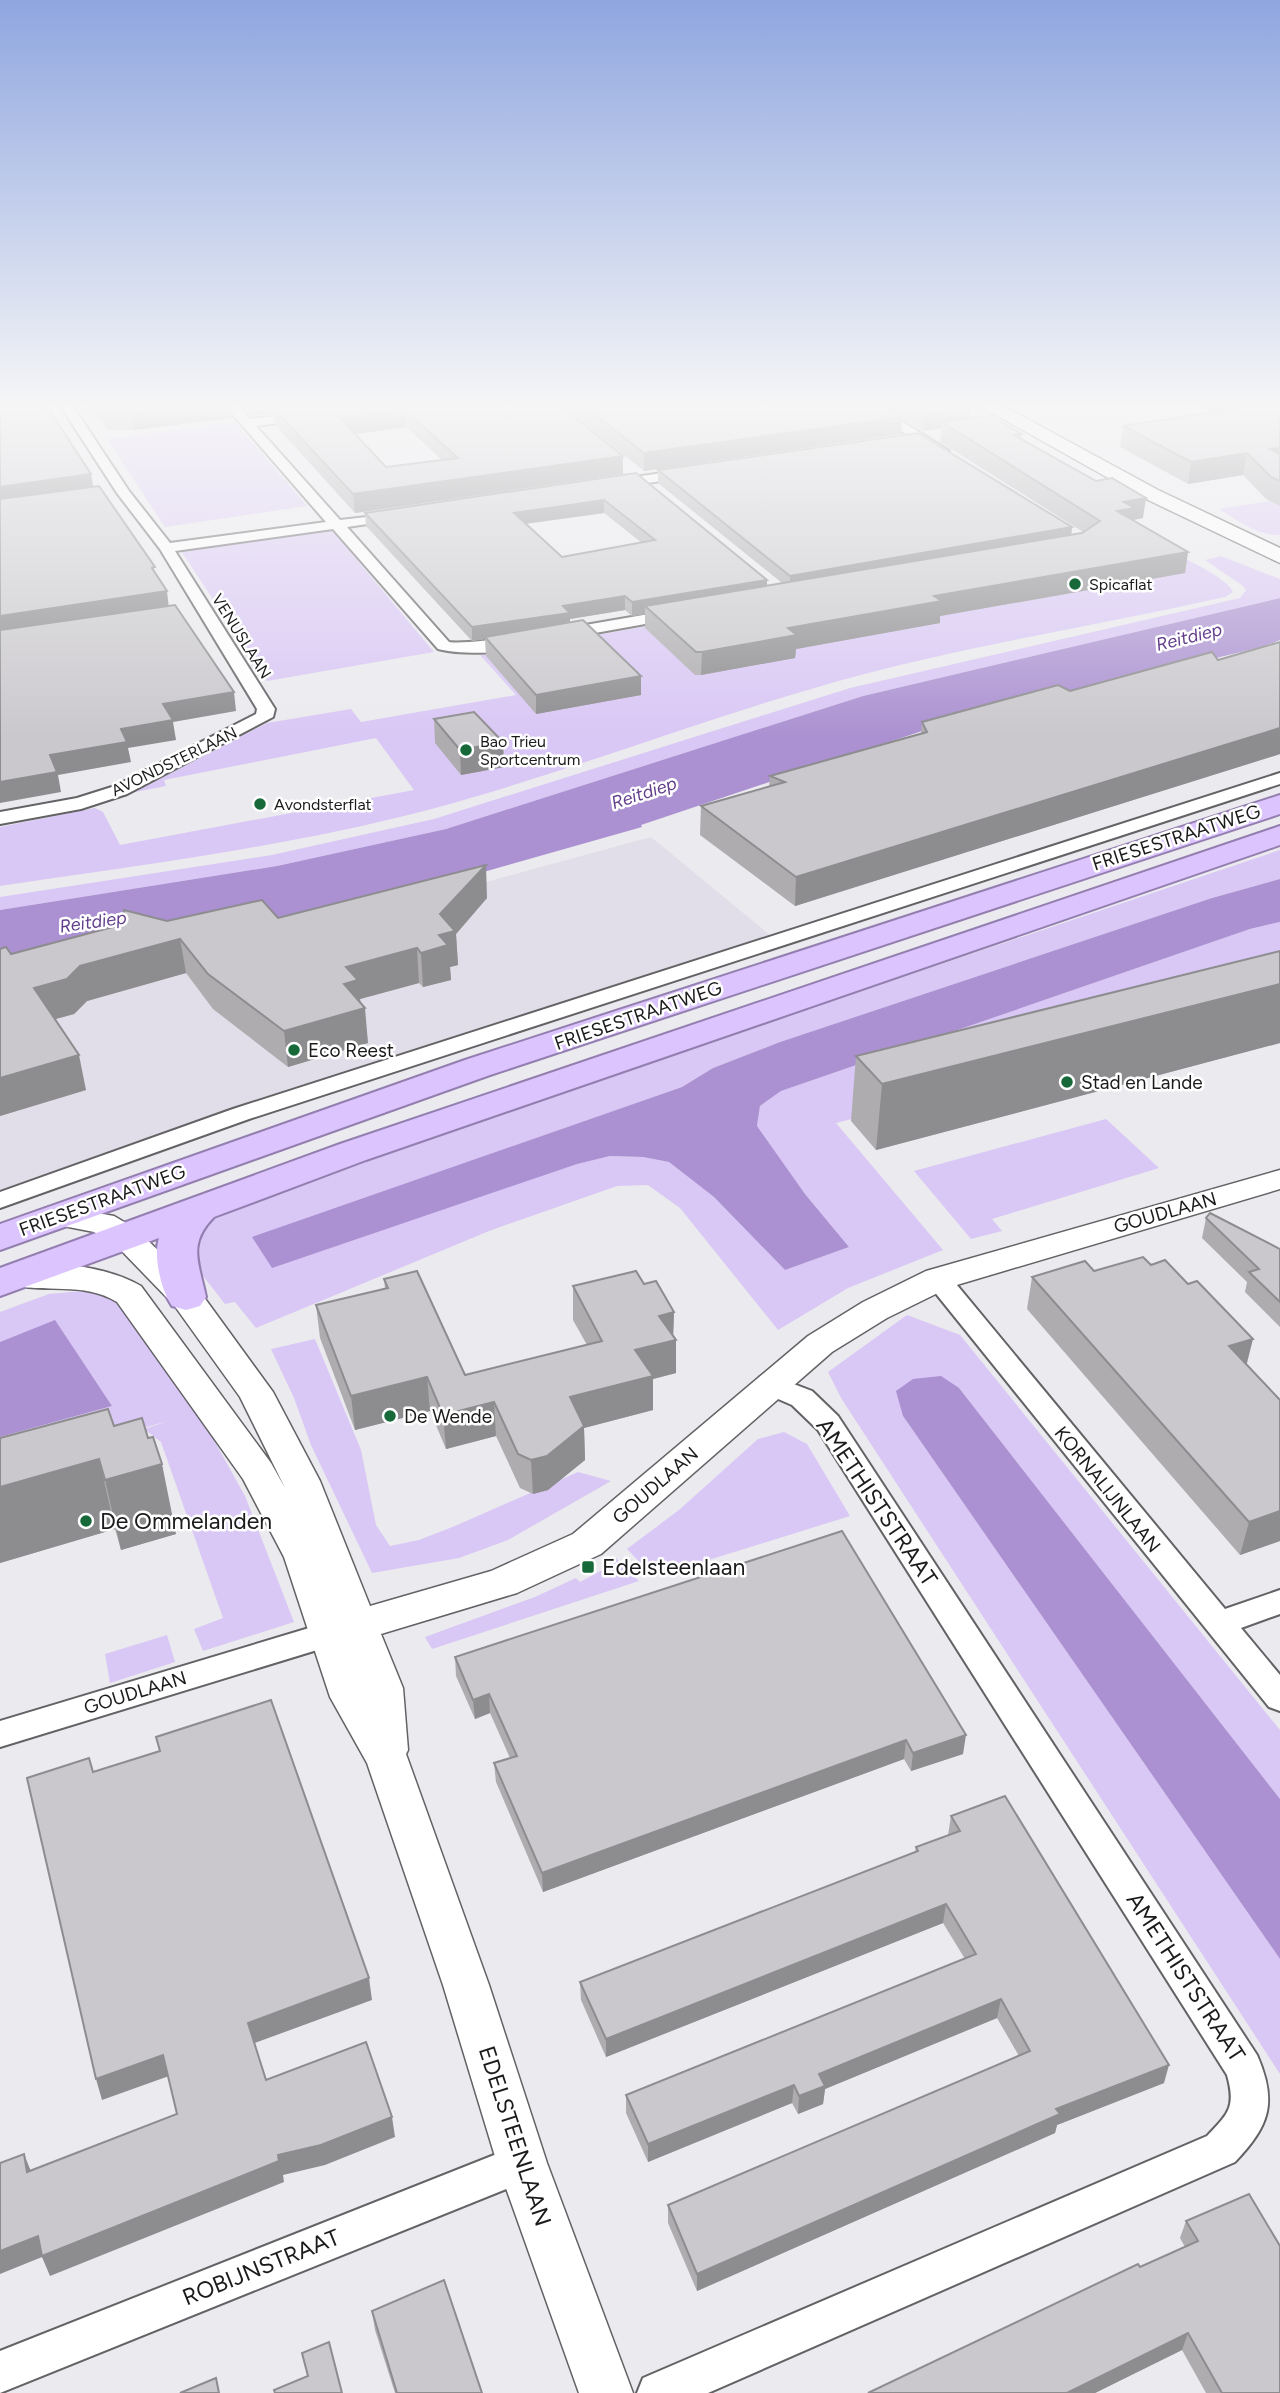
<svg xmlns="http://www.w3.org/2000/svg" width="1280" height="2393" font-family="Figtree,sans-serif">
<rect width="100%" height="100%" fill="#ebeaee"/>
<path fill="#e2dee9" d="M651,837L770,935L356,1068L0,1193V986L270,941Z"/>
<g fill="#d9c7f5">
<path d="M235,422L307,506L165,527L107,439Z"/>
<path d="M1270,501L1280,506V535C1258,536 1237,520 1219,509Z"/>
<path d="M331,529L434,652L267,681L181,551Z"/>
<path d="M1139,537C1158,546 1227,575 1233,592L1225,597C1096,626 963,646 835,682C697,721 563,774 424,811C285,847 142,865 0,886V827L95,808L103,812L120,845L414,790L376,738L164,780L166,786L135,792L267,723L351,709L361,722L516,695L480,655L798,600Z"/>
<path d="M1221,556L1280,579V598L863,696L446,829L277,866L0,910V897L272,855L434,819L850,688L1240,598L1246,590L1243,586L1205,560Z"/>
<path d="M1280,850V879L1212,898L780,1042L713,1068L682,1087L252,1238L610,1156L643,1157L669,1162L714,1197L785,1270L849,1247L805,1194L757,1126L760,1106L781,1091L1250,929L1280,922V1009L836,1123L943,1250L848,1288L778,1330L680,1208L648,1185L617,1186L489,1231L256,1328L235,1302L225,1304L196,1267L189,1248L212,1216L443,1132Z"/>
<path d="M1106,1119L1159,1168L992,1219L1002,1231L971,1239L914,1171Z"/>
<path d="M83,1291L104,1294L121,1302L204,1411L211,1435L245,1496L294,1622L203,1651L194,1629L223,1618L161,1442L144,1429L168,1421L0,1468V1437L112,1406L55,1321L0,1342V1312L49,1294Z"/>
<path d="M907,1315L960,1335L1280,1730V1799L959,1388L903,1416L1280,1959V2074L841,1398L828,1372Z"/>
<path d="M315,1339L361,1450L376,1525L390,1546L419,1540L455,1526L578,1472L611,1481L508,1540L459,1558L372,1573L311,1445L294,1398L271,1349Z"/>
<path d="M784,1432L807,1444L850,1516L654,1577L627,1549L679,1510L758,1439Z"/>
<path d="M615,1557L639,1581L432,1649L425,1637L535,1597L576,1578L580,1582L608,1567L604,1561Z"/>
<path d="M167,1635L175,1662L110,1683L105,1654Z"/>
</g>
<g fill="#ab91d1">
<path d="M1280,598V640L1262,647L952,721L641,825L642,827L487,871L273,922L0,962V910L277,866L446,829L863,696Z"/>
<path d="M1280,879V922L1250,929L781,1091L760,1106L757,1126L805,1194L849,1247L785,1270L714,1197L669,1162L643,1157L610,1156L577,1164L272,1268L252,1237L682,1087L713,1068L780,1042L1212,898Z"/>
<path d="M55,1320L112,1406L0,1437V1342Z"/>
<path d="M941,1376L959,1388L1280,1799V1959L903,1416L896,1391L913,1379Z"/>
</g>
<g fill="none" stroke-linecap="round" stroke-linejoin="round">
<defs>
<g id="minor">
<path d="M58,402H70L129,491L170,543L326,522L222,402H235L250,419L312,412L314,415L308,419L256,426L340,520L402,513V519L347,527L449,642C467,645 519,634 527,642C513,656 458,654 438,649L333,529L175,551L275,709L273,717L127,794L81,809L0,824V812L77,798L115,786L256,714L257,709L160,549L117,493Z"/>
<path d="M856,402H871L949,451L947,454H937Z"/>
<path d="M691,469L696,470V476L613,488L606,484L613,480Z"/>
<path d="M678,609L686,614L684,617L562,639L554,634L562,629Z"/>
<path d="M1280,773V784L249,1119L0,1208V1192L233,1109Z"/>
<path d="M938,1271L947,1273L1225,1609L1280,1590V1614L1241,1628L1280,1675V1711L1269,1707L929,1285L925,1279L929,1273Z"/>
<path d="M770,1375L812,1391L838,1416L1257,2055C1278,2103 1269,2126 1235,2162L708,2393H637L643,2378L1207,2136C1229,2113 1236,2107 1227,2075L818,1430L792,1405L760,1391L756,1384L760,1377Z"/>
<path d="M329,1622L340,1625L345,1634L340,1643L0,1747V1721Z"/>
<path d="M522,2144L536,2149L542,2163L536,2177L0,2393V2351Z"/>
</g>
<path id="tertiary" d="M1280,1170V1189L950,1287L887,1318L832,1352L601,1554L517,1593L381,1634L403,1688L408,1750L406,1754L489,1985L547,2163L633,2393H579L497,2163L443,1985L367,1763L330,1697L284,1557L243,1479L117,1302C83,1281 45,1294 7,1284L2,1276L7,1268C45,1258 107,1266 141,1286L271,1463L285,1488L240,1397L174,1305L114,1243L94,1232L48,1223L43,1216L48,1209L59,1206L114,1216L136,1229L198,1289L273,1392L320,1481L370,1606L491,1571L573,1534L808,1336L863,1302L926,1271Z"/>
<path id="secondary" d="M973,402H996L1158,490L1280,548V563L1144,498Z"/>
<g id="trunk">
<path d="M1280,795V814L490,1075L0,1250V1224L465,1060Z"/>
<path d="M1280,826V845L366,1160L214,1217C187,1244 199,1263 206,1297L200,1306L186,1310L172,1306C161,1290 153,1256 159,1238L0,1296V1268L340,1144Z"/>
</g>
</defs>
<use href="#minor" stroke="#636265" stroke-width="4"/>
<use href="#tertiary" stroke="#636265" stroke-width="3"/>
<use href="#secondary" stroke="#636265" stroke-width="3"/>
<use href="#trunk" stroke="#937faf" stroke-width="4"/>
<use href="#minor" fill="#fff" fill-rule="evenodd"/>
<use href="#tertiary" fill="#fff" fill-rule="evenodd"/>
<use href="#secondary" fill="#fff" fill-rule="evenodd"/>
<use href="#trunk" fill="#dcc4fe" fill-rule="evenodd"/>
</g>
<g fill="#aeacaf" fill-rule="evenodd">
<path d="M88,402H230L232,418L134,430H108Z"/>
<path d="M239,402H556L623,474L355,513L276,426L274,413L250,416ZM406,427L442,460L386,467L355,434Z"/>
<path d="M558,402H962L969,418L1022,434L1021,439L1143,518L1133,520L1188,552L1185,573L940,616V623L796,649L795,658L701,675H695L645,628V614L632,616L625,610L570,619V623L641,695L536,714L486,656L485,639L472,641L366,526L365,513L636,473L767,586L782,583L658,483V470L1071,534L1083,532L940,442L942,428L923,431L902,418L901,434L644,471ZM604,513L642,543L562,557L526,524Z"/>
<path d="M1193,402H1280V506L1266,499L1243,475L1188,484L1120,447L1123,426L1214,412Z"/>
<path d="M1280,642V754L795,906L700,835L701,806L769,787L770,776L921,733L922,722L1218,660Z"/>
<path d="M434,719L503,742L504,767L461,775L435,743Z"/>
<path d="M487,898L456,934L458,965L450,967L451,980L423,987L419,983L360,999L368,1043L288,1067L213,1009L186,973L87,1001L74,1014L55,1019L86,1090L0,1116V949L11,954L167,921L278,918Z"/>
<path d="M1280,951V1043L876,1150L851,1121L856,1056Z"/>
<path d="M1206,1218L1280,1249V1327L1245,1292L1247,1282L1202,1238Z"/>
<path d="M1094,1271L1246,1365L1280,1400V1541L1240,1555L1027,1309L1032,1277Z"/>
<path d="M384,1279L465,1375L587,1345L573,1320V1286L644,1284L674,1312L673,1336L676,1373L653,1379V1410L584,1428L585,1460L548,1490L533,1494L520,1488L496,1436L446,1449L430,1411L355,1430L320,1338L316,1305L385,1289Z"/>
<path d="M114,1426L176,1534L121,1550L115,1529L0,1563V1438Z"/>
<path d="M842,1531L963,1754L911,1771L904,1759L543,1892L496,1782L494,1763L510,1758L490,1713L475,1719L456,1676L455,1657Z"/>
<path d="M951,1816L1164,2083L1057,2125L1055,2133L697,2291L668,2223V2205L1019,2056L997,2018L825,2089L823,2104L798,2114L792,2103L648,2162L626,2113V2095L965,1959L943,1923L606,2057L581,2000L580,1982L915,1852L916,1847L948,1835Z"/>
<path d="M1186,2221L1280,2393H1206L1182,2350L1095,2393H868L1185,2247L1180,2238Z"/>
<path d="M372,2311L482,2393H395L375,2330Z"/>
</g>
<g fill="#8d8c8f">
<path d="M217,402H230L232,418L134,430L132,413Z"/>
<path d="M249,402H359L274,409L275,413L250,416Z"/>
<path d="M970,407L969,424L942,422V428L923,431L924,414Z"/>
<path d="M405,410L406,427L341,436L340,418Z"/>
<path d="M902,417L901,434L644,471V453Z"/>
<path d="M1280,448V469L1270,449Z"/>
<path d="M1247,453L1243,475L1188,484L1191,462Z"/>
<path d="M623,456V474L355,513L353,494Z"/>
<path d="M91,474L94,491L0,504V487Z"/>
<path d="M1146,498L1143,518L1133,520L1117,511L1124,502Z"/>
<path d="M604,500V513L515,525L514,513Z"/>
<path d="M1072,527L1071,540L790,589V576Z"/>
<path d="M1188,552L1185,573L940,616V623L796,649L795,658L701,675L702,652L788,628L934,596Z"/>
<path d="M767,580V593L645,606V614L632,616V602Z"/>
<path d="M167,591L169,609L0,635V616Z"/>
<path d="M625,596V610L570,619V626L485,637V639L472,641V627L563,606Z"/>
<path d="M641,676V695L536,714V695Z"/>
<path d="M234,692L236,711L173,722L176,740L128,748L131,762L58,775L61,792L0,803V782L50,755L121,729L163,704Z"/>
<path d="M1280,728V754L795,906L796,877Z"/>
<path d="M503,742L504,767L461,775L460,750Z"/>
<path d="M486,865L487,898L456,934L458,965L450,967L451,980L423,987L421,953L439,935L440,914Z"/>
<path d="M180,939L186,973L87,1001L74,1014L41,1023L34,988L80,966Z"/>
<path d="M417,948L419,983L360,999L361,1009L365,1008L368,1043L288,1067L284,1031L344,984L346,967Z"/>
<path d="M1280,984V1043L876,1150L882,1084Z"/>
<path d="M79,1055L86,1090L0,1116V1078Z"/>
<path d="M674,1312L673,1341L676,1340V1373L653,1379V1410L584,1428L585,1460L548,1490L533,1494L531,1460L570,1397L635,1350L659,1316Z"/>
<path d="M1253,1339L1245,1371L1229,1346Z"/>
<path d="M427,1377L430,1411L355,1430L351,1396Z"/>
<path d="M494,1402L496,1436L446,1449L443,1415Z"/>
<path d="M99,1459L115,1529L0,1563V1487Z"/>
<path d="M162,1464L176,1534L121,1550L105,1480Z"/>
<path d="M1280,1511V1541L1240,1555L1249,1522Z"/>
<path d="M489,1694L490,1713L475,1719L473,1700Z"/>
<path d="M966,1735L963,1754L911,1771L913,1753Z"/>
<path d="M906,1740L904,1759L543,1892L542,1873Z"/>
<path d="M946,1904L943,1923L606,2057V2039Z"/>
<path d="M369,1978L372,2000L252,2044L248,2023Z"/>
<path d="M1001,1999L997,2018L825,2089L823,2104L798,2114L799,2096L819,2074Z"/>
<path d="M163,2055L169,2076L102,2100L96,2079Z"/>
<path d="M1169,2065L1164,2083L1057,2125L1055,2133L697,2291V2274L1056,2109Z"/>
<path d="M794,2085L792,2103L648,2162V2144Z"/>
<path d="M392,2117L395,2137L325,2165L283,2175L284,2182L50,2276L42,2257L0,2274V2251L38,2236Z"/>
<path d="M24,2154L32,2174L27,2172Z"/>
<path d="M1188,2333L1182,2350L1095,2393H1067Z"/>
</g>
<g fill="#cac8cc" stroke="#8d8c8f" stroke-width="2" fill-rule="evenodd">
<path d="M0,402H44L91,474L0,487Z"/>
<path d="M98,402H217L132,413L105,412Z"/>
<path d="M325,402H556L623,456L353,494L274,409ZM405,410L458,458L386,467L340,418Z"/>
<path d="M579,402H879L902,417L644,453Z"/>
<path d="M905,402H962L970,407L924,414Z"/>
<path d="M1242,402H1280V448L1270,449L1280,454V481L1271,477L1247,453L1191,462L1123,426L1251,406Z"/>
<path d="M989,415L1022,434L1014,435L1096,481L1112,478L1146,498L1124,502L1135,508L1117,511L1188,552L934,596L942,601L788,628L797,635L702,652H696L645,606L1082,533L1100,521L942,422Z"/>
<path d="M918,433L1072,527L790,576L658,470Z"/>
<path d="M636,473L767,580L632,602L625,596L563,606L570,613L472,627L365,513ZM604,500L655,540L562,557L514,513Z"/>
<path d="M99,486L155,567L152,568L167,591L0,616V499Z"/>
<path d="M175,605L234,692L163,704L173,720L121,729L127,742L50,755L57,772L0,782V630Z"/>
<path d="M583,620L641,676L536,695L485,637Z"/>
<path d="M1280,642V728L796,877L701,806L785,782L770,776L927,732L922,722L1058,685L1070,691L1212,652L1218,660Z"/>
<path d="M474,712L503,742L460,750L434,719Z"/>
<path d="M486,865L440,914L455,931L439,935L448,945L421,953L417,948L346,967L358,980L344,984L365,1008L284,1031L208,974L180,939L80,966L67,979L34,988L79,1055L0,1078V949L6,947L11,954L124,924V910L167,921L262,900L278,918Z"/>
<path d="M1280,951V984L882,1084L856,1056Z"/>
<path d="M1210,1213L1280,1249V1302L1249,1272L1259,1269L1206,1218Z"/>
<path d="M1143,1257L1151,1265L1165,1260L1188,1284L1197,1281L1253,1339L1229,1346L1280,1400V1511L1249,1522L1032,1277L1085,1261L1094,1271Z"/>
<path d="M417,1271L465,1375L602,1341L573,1286L636,1271L644,1284L656,1281L674,1312L659,1316L676,1340L635,1350L653,1376L570,1397L584,1426L547,1456L531,1460L518,1454L494,1402L443,1415L427,1377L351,1396L316,1305L388,1288L384,1279Z"/>
<path d="M108,1409L114,1426L142,1418L148,1438L153,1437L162,1464L105,1480L99,1459L0,1487V1438Z"/>
<path d="M842,1531L966,1735L913,1753L906,1740L542,1873L494,1763L517,1756L489,1694L473,1700L455,1657Z"/>
<path d="M271,1700L369,1978L248,2023L266,2080L366,2042L392,2117L321,2145L278,2155L279,2161L42,2256L38,2236L0,2251V2163L24,2154L27,2172L177,2114L163,2055L96,2079L27,1778L89,1758L93,1772L160,1751L156,1737Z"/>
<path d="M1005,1796L1169,2065L1056,2109L1060,2114L697,2274L668,2205L1030,2051L1001,1999L819,2074L825,2086L799,2096L794,2085L648,2144L626,2095L976,1954L946,1904L606,2039L580,1982L918,1851L916,1847L960,1831L951,1816Z"/>
<path d="M1249,2194L1280,2246V2393H1222L1188,2333L1067,2393H868L1138,2264L1140,2267L1198,2241L1186,2221Z"/>
<path d="M444,2280L482,2393H397L372,2311Z"/>
<path d="M329,2342L342,2393H275L274,2390L308,2376L302,2353Z"/>
<path d="M216,2378L219,2393H180Z"/>
</g>
<linearGradient id="sky" x2="0" y2="1"><stop stop-color="#8fa6df"/><stop offset="0.55" stop-color="#f6f6f7"/><stop offset="1" stop-color="#f6f6f7" stop-opacity="0"/></linearGradient>
<rect width="1280" height="737" fill="url(#sky)"/>
<g fill="#186939" stroke="#fff" stroke-width="2.5">
<circle cx="1075" cy="584" r="7"/>
<circle cx="466" cy="750" r="7"/>
<circle cx="260" cy="804" r="7"/>
<circle cx="294" cy="1050" r="7"/>
<circle cx="1067" cy="1082" r="7"/>
<circle cx="390" cy="1416" r="7"/>
<circle cx="86" cy="1521" r="7"/>
<rect x="581" y="1560" width="14" height="14" rx="3.5"/>
</g>
<g text-anchor="middle" stroke-width="5" stroke-linejoin="round" paint-order="stroke">
<g font-size="16" fill="#1b1b1c" stroke="#fff" text-anchor="start">
<text x="1089" y="590">Spicaflat</text>
<text x="480" y="747">Bao Trieu<tspan x="480" dy="18">Sportcentrum</tspan></text>
<text x="274" y="810">Avondsterflat</text>
</g>
<g font-size="16" fill="#1b1b1c" stroke="#fff">
<text transform="translate(242 636) rotate(58)" y="6">VENUSLAAN</text>
<text transform="translate(174 761) rotate(-26)" y="6">AVONDSTERLAAN</text>
</g>
<g font-size="18" font-style="italic" fill="#623e8c" stroke="#fff">
<text transform="translate(1189 637) rotate(-14)" y="6">Reitdiep</text>
<text transform="translate(644 793) rotate(-18)" y="6">Reitdiep</text>
<text transform="translate(93 922) rotate(-8)" y="6">Reitdiep</text>
</g>
<g font-size="19" fill="#1b1b1c" stroke="#fff">
<text transform="translate(1176 837) rotate(-18)" y="7">FRIESESTRAATWEG</text>
<text transform="translate(638 1015) rotate(-19)" y="7">FRIESESTRAATWEG</text>
<text transform="translate(102 1200) rotate(-20)" y="7">FRIESESTRAATWEG</text>
<text transform="translate(1165 1212) rotate(-16)" y="7">GOUDLAAN</text>
<text transform="translate(655 1485) rotate(-41)" y="7">GOUDLAAN</text>
<text transform="translate(1108 1489) rotate(51)" y="7">KORNALIJNLAAN</text>
<text transform="translate(135 1692) rotate(-17)" y="7">GOUDLAAN</text>
</g>
<g font-size="19" fill="#1b1b1c" stroke="#fff" text-anchor="start">
<text x="308" y="1057">Eco Reest</text>
<text x="1081" y="1089">Stad en Lande</text>
<text x="404" y="1423">De Wende</text>
</g>
<g font-size="23" fill="#1b1b1c" stroke="#fff">
<text transform="translate(877 1502) rotate(56)" y="8">AMETHISTSTRAAT</text>
<text transform="translate(1186 1977) rotate(57)" y="8">AMETHISTSTRAAT</text>
<text transform="translate(515 2136) rotate(72)" y="8">EDELSTEENLAAN</text>
<text transform="translate(261 2267) rotate(-22)" y="8">ROBIJNSTRAAT</text>
</g>
<g font-size="23" fill="#1b1b1c" stroke="#fff" text-anchor="start">
<text x="100" y="1529">De Ommelanden</text>
<text x="602" y="1575">Edelsteenlaan</text>
</g>
</g>
</svg>
